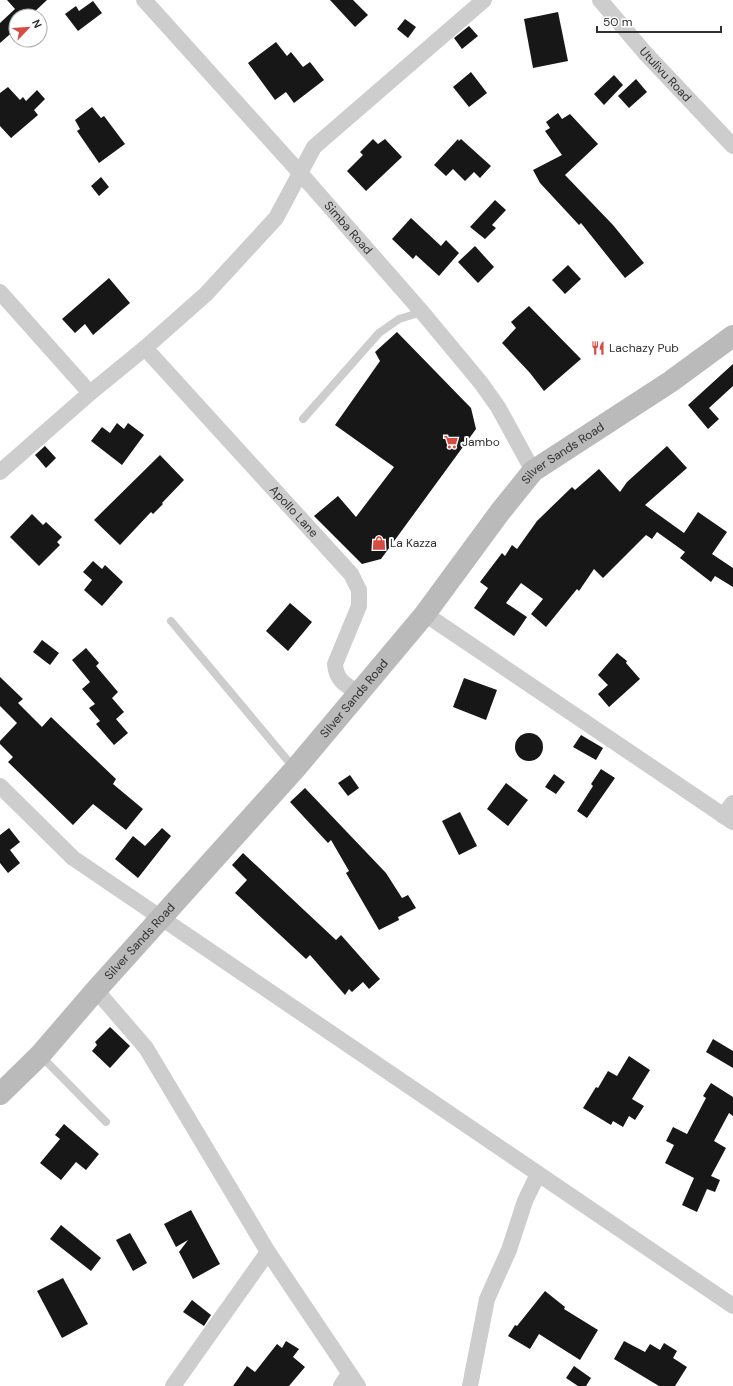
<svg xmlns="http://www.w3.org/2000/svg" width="733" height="1386" font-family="'DM Sans',sans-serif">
<rect width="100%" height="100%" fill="#fff"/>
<g fill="#171717">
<path d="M7,0H47L30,16H16V29L0,43V23L15,9Z"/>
<path d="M330,0H353L368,15L355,27Z"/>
<path d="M93,1L102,13L78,31L65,14L76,6L79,11Z"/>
<path d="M558,12L568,61L533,68L524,19Z"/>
<path d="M405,19L416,27L408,38L397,29Z"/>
<path d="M469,26L478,36L462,49L454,38Z"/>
<path d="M276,42L287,56L291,52L303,67L310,62L324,80L294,103L286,92L275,100L248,63Z"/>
<path d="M471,72L487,93L469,107L453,87Z"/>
<path d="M614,75L623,85L604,105L594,94Z"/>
<path d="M636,79L647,92L629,108L618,96Z"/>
<path d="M8,87L20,100L23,97L26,101L37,90L45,99L34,110L38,115L11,138L0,126V93Z"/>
<path d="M92,107L101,118L104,116L125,144L99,163L77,131L80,129L75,120Z"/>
<path d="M558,113L562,119L570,114L598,144L565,175L613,225L644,263L625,278L581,223L579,225L540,183L533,170L562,155L545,131L550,128L546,122Z"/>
<path d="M373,139L378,144L385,139L402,157L366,191L347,171L363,155L360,152Z"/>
<path d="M458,139L459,141L461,139L491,166L480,178L474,172L465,181L453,169L446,176L434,165Z"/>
<path d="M101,177L109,187L99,196L91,186Z"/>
<path d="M495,200L506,210L492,225L496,228L485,239L470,227Z"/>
<path d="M411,218L441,246L446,240L459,253L439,276L416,255L413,259L392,239Z"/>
<path d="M475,246L494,267L478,283L458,262Z"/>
<path d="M568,265L581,279L565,294L552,280Z"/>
<path d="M109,278L130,303L93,335L85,324L75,333L62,319Z"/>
<path d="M529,306L581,359L544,391L530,373L502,343L516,328L511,322Z"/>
<path d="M397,332L471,408L476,429L381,559L362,564L314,516L338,496L356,517L394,467L335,425L380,361L375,352Z"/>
<path d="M733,364V386L709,408L719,419L708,429L688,405Z"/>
<path d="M117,423L124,429L128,423L144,435L122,465L91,441L102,427L110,433Z"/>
<path d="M45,446L56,458L46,468L35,455Z"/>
<path d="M667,446L687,468L645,505L684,533L698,512L727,532L712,554L733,568V587L715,576L711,582L680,558L685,552L657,532L652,539L646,535L603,578L594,569L579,591L577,589L546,627L531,614L543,599L521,583L506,603L527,617L514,636L474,608L488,588L480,582L502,553L505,556L512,545L517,549L537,521L572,487L575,490L599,469L620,492L627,482Z"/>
<path d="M160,455L184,480L162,503L163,504L153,514L151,512L120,545L94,520Z"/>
<path d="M32,514L43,525L46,522L62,537L57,542L60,545L39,566L10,537Z"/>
<path d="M93,561L102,569L105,565L123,582L102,606L84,590L92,580L83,572Z"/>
<path d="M290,603L312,622L288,651L266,631Z"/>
<path d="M42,640L59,653L50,665L33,652Z"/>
<path d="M86,648L99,663L96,666L118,692L112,698L124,712L116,719L128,733L114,745L96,724L100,721L89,708L95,704L82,689L90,682L72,660Z"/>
<path d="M617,653L627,661L626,663L640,679L609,707L598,694L608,685L598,675Z"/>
<path d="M0,677L23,699L18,703L42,727L51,717L116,779L113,784L143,809L126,830L93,804L73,825L8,762L13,757L0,744V741L17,723L0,706Z"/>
<path d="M464,678L497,690L486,720L453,707Z"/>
<circle cx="529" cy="747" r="14"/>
<path d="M581,735L603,748L596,760L573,747Z"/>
<path d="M601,769L615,778L587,818L577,811L593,786L591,784Z"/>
<path d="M554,774L565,782L556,794L545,787Z"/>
<path d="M350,775L359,788L348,796L338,783Z"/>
<path d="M506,783L528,800L508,826L487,809Z"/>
<path d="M305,788L386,873L402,898L408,895L416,908L398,917L399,920L379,930L346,873L349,871L331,840L328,843L290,802Z"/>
<path d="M460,812L477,846L459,855L442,821Z"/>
<path d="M9,828L20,842L10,850L20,863L8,873L0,863V835Z"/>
<path d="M162,828L171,836L138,878L115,859L133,836L145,846Z"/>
<path d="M243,853L336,940L341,935L380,979L369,989L363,982L352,992L349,989L345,995L310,955L306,959L235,893L247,880L232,865Z"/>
<path d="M110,1027L130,1046L110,1068L92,1051L97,1045L95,1042Z"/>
<path d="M713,1039L733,1051V1068L706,1052Z"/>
<path d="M629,1056L650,1070L632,1099L644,1106L635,1120L629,1116L623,1127L613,1121L611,1125L583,1108L596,1087L598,1088L608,1071L617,1076Z"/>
<path d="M711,1083L733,1097V1116L729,1113L714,1141L726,1148L711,1176L720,1180L715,1192L707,1189L697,1212L682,1205L694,1178L665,1163L674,1145L666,1141L673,1127L687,1134L706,1098L703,1096Z"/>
<path d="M64,1124L99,1154L86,1170L76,1162L61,1180L40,1163L60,1139L55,1135Z"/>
<path d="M191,1210L220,1264L193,1279L179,1252L188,1240L176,1247L164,1224Z"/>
<path d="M61,1225L101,1258L91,1271L50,1239Z"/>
<path d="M130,1233L147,1263L133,1271L116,1240Z"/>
<path d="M63,1278L88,1324L62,1338L37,1291Z"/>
<path d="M545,1291L565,1307L564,1309L598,1330L580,1360L539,1334L530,1349L508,1336L515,1325L517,1326Z"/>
<path d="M192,1300L211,1315L204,1326L183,1312Z"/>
<path d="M286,1341L299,1349L293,1357L305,1367L289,1386H233L247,1366L255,1372L277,1344L282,1348Z"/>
<path d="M624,1341L645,1352L650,1344L660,1350L664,1343L677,1351L673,1358L687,1367L675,1386H659L614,1359Z"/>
<path d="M574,1366L591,1378L586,1386H578L566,1378Z"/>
</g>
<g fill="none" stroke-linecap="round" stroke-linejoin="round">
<g stroke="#cdcdcd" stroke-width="8">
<path d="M303,419L379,333L399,319L422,312"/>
<path d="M171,621L294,768"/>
<path d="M41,1056L106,1122"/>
</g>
<g stroke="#cdcdcd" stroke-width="16">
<path id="s1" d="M144,0L301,174L422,312L481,383L498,407L533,471"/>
<path id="s2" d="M600,0L646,54L733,146"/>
<path d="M0,292L90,393"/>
<path id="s3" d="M145,348L351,574L359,590V606L335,664C336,680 345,685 358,692"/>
<path d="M0,472L90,393L145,348L206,294L276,218L314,147L484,0"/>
<path d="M425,614L733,822"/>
<path d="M0,786L73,858L733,1306"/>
<path d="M723,816L733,803"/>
<path d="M96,990L146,1048L268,1252L358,1386"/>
<path d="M173,1386L268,1252"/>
<path d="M341,1386L349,1374"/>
<path d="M470,1386L487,1299L509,1250L525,1201L538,1174"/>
</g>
<path stroke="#bababa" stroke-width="22" id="s4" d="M0,1094L40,1055L96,990L295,769L425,614L500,512L533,471L670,382L733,336"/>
</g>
<defs>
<symbol id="restaurant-bare" viewBox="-9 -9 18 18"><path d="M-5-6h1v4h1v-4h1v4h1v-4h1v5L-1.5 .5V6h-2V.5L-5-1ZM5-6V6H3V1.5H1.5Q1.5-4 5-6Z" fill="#d74c42" stroke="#fff" stroke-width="2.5" paint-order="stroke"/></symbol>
<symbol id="supermarket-bare" viewBox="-9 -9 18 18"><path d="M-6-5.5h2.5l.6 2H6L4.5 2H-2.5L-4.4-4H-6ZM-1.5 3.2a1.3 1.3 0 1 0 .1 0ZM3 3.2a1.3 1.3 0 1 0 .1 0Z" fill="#d74c42" stroke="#fff" stroke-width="2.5" paint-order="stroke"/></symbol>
<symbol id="shop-bare" viewBox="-9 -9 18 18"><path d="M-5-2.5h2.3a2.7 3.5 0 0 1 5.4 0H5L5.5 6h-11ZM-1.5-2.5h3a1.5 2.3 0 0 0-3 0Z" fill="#d74c42" stroke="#fff" stroke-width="2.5" paint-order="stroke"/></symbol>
</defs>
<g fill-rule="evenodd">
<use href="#restaurant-bare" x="588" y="338" width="20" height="20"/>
<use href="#supermarket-bare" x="441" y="432" width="20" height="20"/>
<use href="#shop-bare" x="369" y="533" width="20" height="20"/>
</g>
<g text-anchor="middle" stroke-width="4" stroke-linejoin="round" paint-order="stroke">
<g font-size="12" fill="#303030" stroke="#fff">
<text dy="4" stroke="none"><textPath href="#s2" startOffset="99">Utulivu Road</textPath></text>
<text dy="4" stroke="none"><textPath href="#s1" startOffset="306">Simba Road</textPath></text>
<text dy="4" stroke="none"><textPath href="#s4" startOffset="855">Silver Sands Road</textPath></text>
<text dy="4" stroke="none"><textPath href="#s3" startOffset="221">Apollo Lane</textPath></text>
<text dy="4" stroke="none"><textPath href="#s4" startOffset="531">Silver Sands Road</textPath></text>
<text dy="4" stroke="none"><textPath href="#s4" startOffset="207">Silver Sands Road</textPath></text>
</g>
<g font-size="12" fill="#303030" stroke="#fff" text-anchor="start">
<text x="609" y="352">Lachazy Pub</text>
<text x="462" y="446">Jambo</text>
<text x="390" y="547">La Kazza</text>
</g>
</g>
<g transform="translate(28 28) rotate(65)"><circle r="19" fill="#ffffff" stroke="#acacac"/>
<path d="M0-3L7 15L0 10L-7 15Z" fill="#d74c42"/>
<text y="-6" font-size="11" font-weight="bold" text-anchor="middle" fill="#303030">N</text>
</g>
<path d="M597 26v6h124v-6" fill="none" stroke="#303030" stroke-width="2"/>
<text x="603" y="26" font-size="12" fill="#303030" stroke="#ffffff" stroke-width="3" paint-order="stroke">50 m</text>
</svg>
